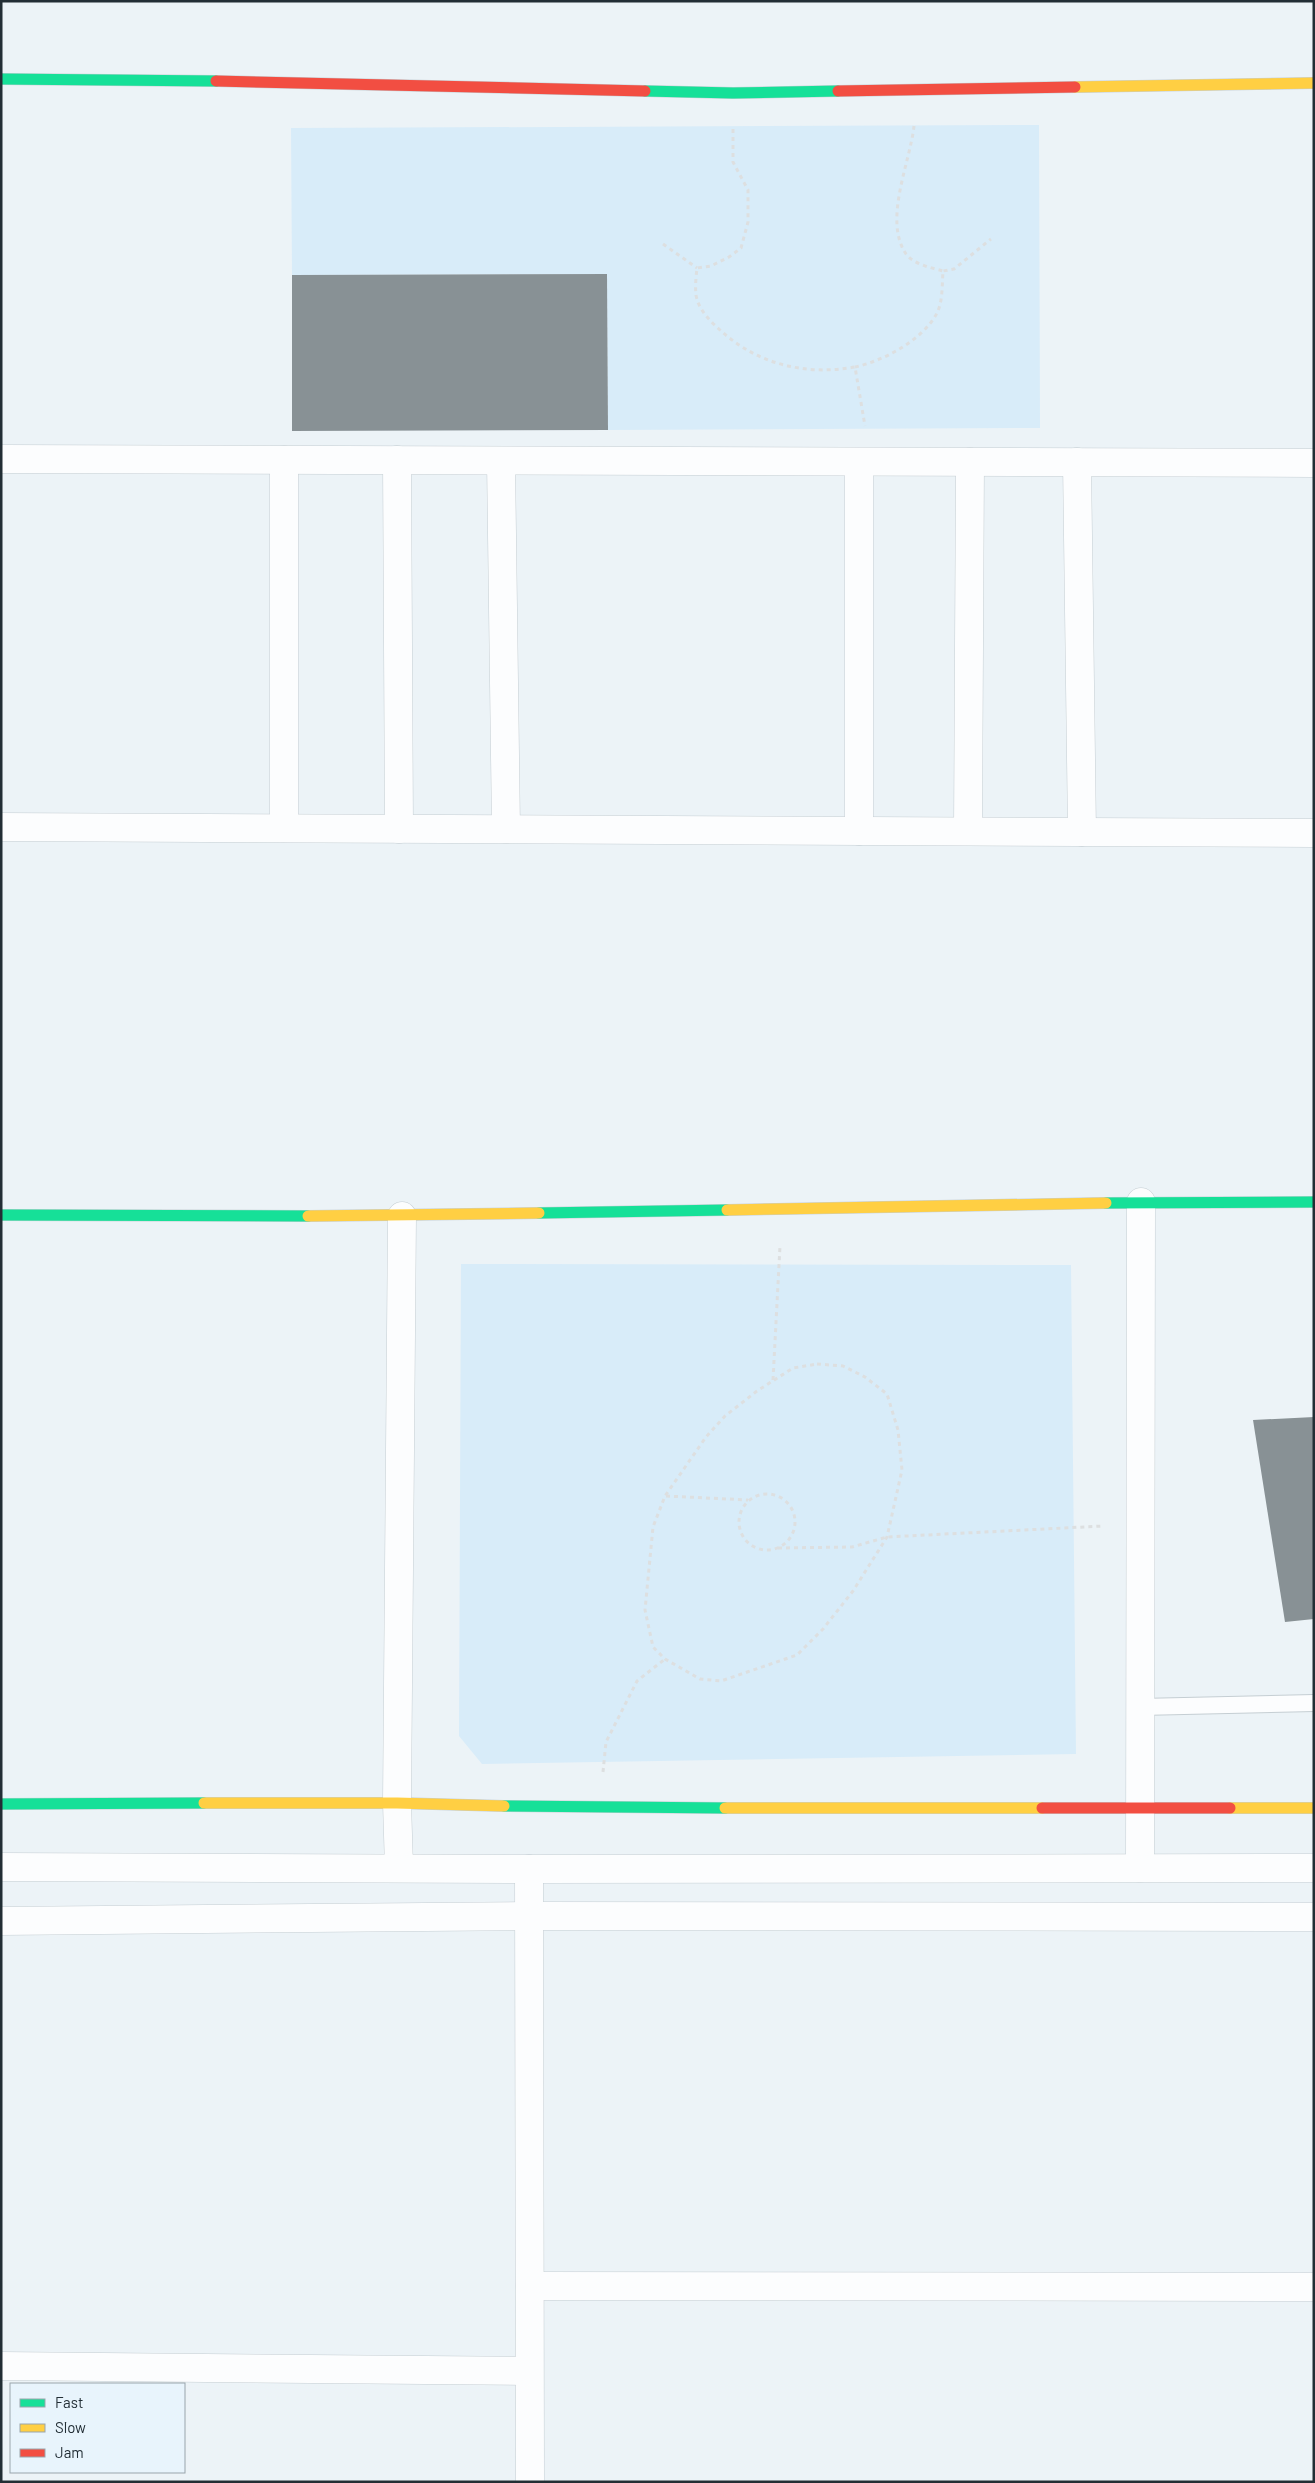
<svg xmlns="http://www.w3.org/2000/svg" width="1315" height="2483" font-family="Barlow,sans-serif">
<rect width="100%" height="100%" fill="#ecf3f7"/>
<g fill="#d8ecf9">
<path d="M1039,125L1040,428L608,430L607,274L292,275L291,128Z"/>
<path d="M461,1264L1071,1265L1076,1754L482,1764L459,1736Z"/>
</g>
<g fill="#889195">
<path d="M607,274L608,430L292,431V275Z"/>
<path d="M1314,1417V1619L1285,1622L1253,1420Z"/>
</g>
<g fill="none" stroke-linecap="round" stroke-linejoin="round">
<defs>
<path id="lane" d="M1140,1707L1314,1703"/>
<g id="street">
<path d="M1,459L1314,463"/>
<path d="M284,460V828"/>
<path d="M397,460L399,829"/>
<path d="M501,461L506,829"/>
<path d="M1077,462L1082,832"/>
<path d="M1,827L1314,833"/>
<path d="M859,831V462"/>
<path d="M968,831L970,462"/>
<path d="M1,1867L529,1869L1314,1868"/>
<path d="M399,1867L397,1803L402,1216"/>
<path d="M1140,1868L1141,1202"/>
<path d="M529,1869L530,2482"/>
<path d="M1,1921L529,1916L1314,1917"/>
<path d="M530,2286L1314,2287"/>
<path d="M1,2366L529,2371"/>
</g>
<g id="fast">
<path d="M1,79L216,81"/>
<path d="M645,91L733,93L838,91"/>
<path d="M1106,1203L1314,1202"/>
<path d="M539,1213L727,1210"/>
<path d="M1,1215L308,1216"/>
<path d="M1,1804L204,1803"/>
<path d="M504,1806L725,1808"/>
</g>
<g id="slow">
<path d="M1075,87L1314,83"/>
<path d="M727,1210L1106,1203"/>
<path d="M308,1216L539,1213"/>
<path d="M204,1803H397L504,1806"/>
<path d="M725,1808H1042"/>
<path d="M1230,1808H1314"/>
</g>
<g id="jam">
<path d="M216,81L645,91"/>
<path d="M838,91L1075,87"/>
<path d="M1042,1808H1230"/>
</g>
</defs>
<use href="#lane" stroke="#c5ced3" stroke-width="18"/>
<use href="#street" stroke="#c5ced3" stroke-width="29"/>
<use href="#fast" stroke="#c5ced3" stroke-width="12"/>
<use href="#slow" stroke="#c5ced3" stroke-width="12"/>
<use href="#jam" stroke="#c5ced3" stroke-width="12"/>
<g stroke="#dddfe0" stroke-width="3" stroke-dasharray="4 4" stroke-linecap="butt">
<path d="M914,126C910,163 883,220 906,254C913,264 932,268 943,271"/>
<path d="M733,129V162L748,190V222L741,248L729,257L711,266L697,268C696,277 695,287 696,295C698,309 710,321 720,330C757,364 805,376 855,367L865,426"/>
<path d="M663,244L697,268"/>
<path d="M855,367C883,361 923,340 937,313C943,301 942,284 943,271L954,269L991,239"/>
<path d="M817,1364L843,1366L865,1377L887,1394L898,1430L902,1470L887,1537L853,1591L823,1629L797,1655L721,1681L700,1679L665,1659L653,1647L645,1610L653,1527L665,1496L706,1437L725,1416L757,1391L793,1368Z"/>
<path d="M773,1380L780,1246"/>
<circle cx="767" cy="1522" r="28"/>
<path d="M666,1496L748,1500"/>
<path d="M778,1548L852,1547L887,1537L1103,1526"/>
<path d="M603,1772L606,1742L637,1681L665,1659"/>
</g>
<use href="#lane" stroke="#fcfdfe" stroke-width="16"/>
<use href="#street" stroke="#fcfdfe" stroke-width="28"/>
<use href="#fast" stroke="#16e098" stroke-width="11"/>
<use href="#slow" stroke="#ffcf43" stroke-width="11"/>
<use href="#jam" stroke="#f24e42" stroke-width="11"/>
</g>
<rect width="1315" height="2483" fill="none" stroke="#222e35" stroke-width="5"/>
<rect x="10" y="2383" width="175" height="90" fill="#e8f4fc" stroke="#99a5ac"/>
<rect x="20" y="2399" width="25" height="8" fill="#16e098" stroke="#99a5ac"/>
<text x="55" y="2408" font-size="15" fill="#222e35">Fast</text>
<rect x="20" y="2424" width="25" height="8" fill="#ffcf43" stroke="#99a5ac"/>
<text x="55" y="2433" font-size="15" fill="#222e35">Slow</text>
<rect x="20" y="2449" width="25" height="8" fill="#f24e42" stroke="#99a5ac"/>
<text x="55" y="2458" font-size="15" fill="#222e35">Jam</text>
</svg>
